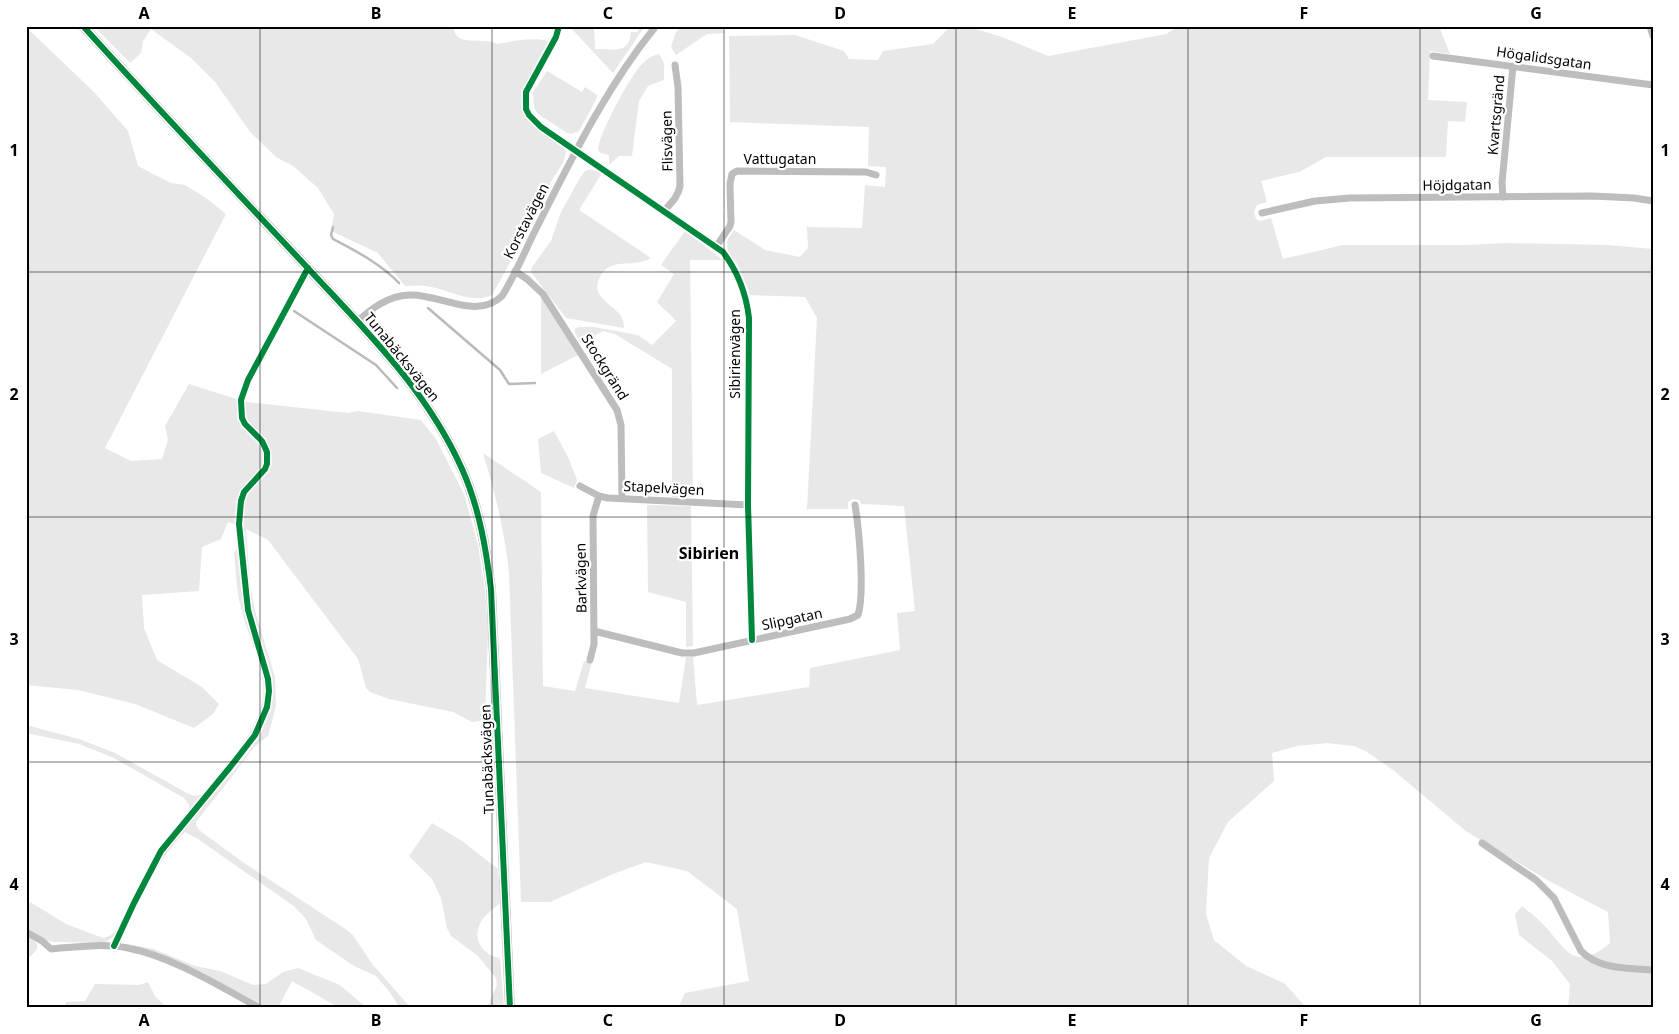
<svg xmlns="http://www.w3.org/2000/svg" width="1679" height="1034" font-family="'Noto Sans',sans-serif">
<rect width="100%" height="100%" fill="#fff"/>
<g fill="#e8e8e8">
<path d="M94,26H453C455,49 483,36 497,44C515,41 531,37 550,41L521,92L522,105L525,115L532,124L561,143L566,151L564,161L532,212L529,228L492,295C470,305 447,288 425,286C419,285 412,286 405,286L378,253L331,231L334,214L318,188L293,166L276,157L250,132L216,83L191,58L151,29L143,41L141,53L130,63Z"/>
<path d="M569,26H594L595,49C614,49 629,55 631,32H637L641,26H645L613,73Z"/>
<path d="M683,26H720L725,33L707,34L676,55L671,47L676,32Z"/>
<path d="M951,26H966L1002,37L1048,56L1166,34L1180,26H1439L1450,54L1430,51L1428,100L1467,102L1465,122L1448,121L1446,157H1326L1299,172L1261,181L1267,202L1257,205L1254,212L1256,219L1260,221L1271,218L1283,259L1343,245H1466L1505,243L1607,245L1653,249V1008H1568L1570,984L1552,961L1519,935L1515,914L1522,906C1528,911 1535,916 1541,922C1565,946 1572,975 1610,943L1608,912L1549,881L1467,832L1393,770L1367,752L1354,746L1327,743L1297,746L1272,753L1274,781L1228,822L1209,858L1206,914L1214,940L1246,966L1284,983L1307,1008H678L685,993L749,981L737,909L687,871L646,862L613,874L550,902H521L509,573C505,532 495,493 483,453L541,492L543,686L575,691L584,661L592,662L585,688L679,703L686,657L693,656L697,705L809,687L810,668L900,650L897,613L915,611L904,506L861,504L859,500L853,499L848,502V509H807L817,318L805,297L750,295L738,265L728,252L727,244L728,239L734,230L765,250L800,257L808,248L807,227L862,228L865,185L885,187L886,167L868,166L869,127L730,122L729,36L795,35L844,51L849,59L878,60L883,51L933,44Z"/>
<path d="M26,27L94,92L128,131L138,166L171,183L185,185L209,200L226,214L105,448L131,461L162,459L168,440L165,426L189,384L246,402L348,413L358,411L421,420L436,439L464,494L478,545L485,590L488,633L485,720L472,722L453,712L389,699L370,692L366,688L358,659L268,540L246,529L250,584L255,611L275,677L276,706L268,736L254,747L237,770L196,822V826L199,830L244,863L344,928L352,934L373,965L411,1008H400L388,990L376,976L354,966L316,940L306,919L295,907L198,839L185,832C157,860 142,897 124,932C137,902 150,870 169,844C197,808 263,751 270,707C272,693 272,678 269,665C264,647 255,630 251,611C247,583 245,555 242,527L228,522L221,539L202,547L199,591L142,595L144,628L157,660L202,687L219,704L213,714L194,728L135,704L78,690L26,685Z"/>
<path d="M659,54L664,63V80L648,86L639,101L632,156H619L609,165V155L601,153L598,150C598,136 626,85 635,73C640,65 650,55 659,54Z"/>
<path d="M547,71L582,92L585,87L597,95V98L579,131L571,134L567,133L538,114L534,108L533,92Z"/>
<path d="M590,169L602,173L579,210L651,258C634,269 609,255 599,279C591,297 613,304 621,316C623,320 624,324 624,328L566,318L531,272L532,267L551,241L561,212L581,176L585,171Z"/>
<path d="M685,231L723,260H690L693,497H672V369L615,334L603,331L581,343L575,333V329L578,327H594L638,335L652,345L676,321C671,314 663,309 657,302L674,274L661,265Z"/>
<path d="M541,297L578,355L541,374Z"/>
<path d="M554,431L568,457L577,480L574,488L541,473L538,439Z"/>
<path d="M647,505L691,506L693,646L686,647V602L648,592Z"/>
<path d="M238,549L245,614L265,680L266,692L264,707L252,734L195,808L175,828L189,811V805L184,798L114,758L79,744L26,733V725L79,739L115,753L187,793L194,796L202,795C224,769 250,741 261,707C271,674 248,640 241,608C236,590 236,570 234,552Z"/>
<path d="M432,823L462,841L498,869L501,902C494,909 482,916 479,926C473,943 485,955 500,958L504,1008H487L497,985L496,978L478,956L451,936L447,928L441,898L432,879L409,856Z"/>
<path d="M30,902L66,924L103,938C113,936 117,930 122,922L114,936L105,943L55,942L47,941L26,930V906Z"/>
<path d="M26,936C44,945 38,949 26,961Z"/>
<path d="M127,944L154,949L195,966L220,971L253,985L266,984L283,972L298,968L340,985L367,1008H340L292,981L278,1008H269L173,960Z"/>
<path d="M148,982L155,996L167,1008H65L66,1002L85,1001L95,984L139,985Z"/>
</g>
<g fill="none" stroke-linecap="round" stroke-linejoin="round">
<g stroke="#bababa" stroke-width="2.5">
<path d="M333,227L331,235L333,239C356,251 381,264 399,283"/>
<path d="M428,308L500,370L509,384L535,383"/>
<path d="M294,311L376,365L397,388"/>
</g>
<g stroke="#bdbdbd" stroke-width="7">
<path d="M559,26L556,37L526,92V109L529,115L541,127L723,252C738,272 746,292 749,318L748,505L752,640"/>
<path d="M1650,26L1653,36"/>
<path d="M1433,56L1653,85"/>
<path d="M1503,197L1502,183L1513,66"/>
<path d="M664,211C671,203 678,197 680,186L678,87L675,65"/>
<path d="M1262,213L1315,201L1350,198L1593,196L1634,198L1653,201"/>
<path d="M716,247L730,226L731,222L730,184L732,174L737,171L866,172L876,175"/>
<path d="M515,271L527,279L543,294L617,410L621,425L622,498"/>
<path d="M358,321C372,308 388,296 409,295C439,293 476,321 502,296C516,274 526,248 538,225C573,156 607,86 656,26"/>
<path d="M580,486L599,496L608,498L748,505"/>
<path d="M594,631L682,653H694L850,619L858,615C865,593 859,529 855,505"/>
<path d="M590,660L594,644L593,516L599,496"/>
<path d="M1482,843L1536,880L1554,898L1581,951C1600,970 1628,968 1653,970"/>
<path d="M26,932L42,941L51,949C76,947 103,943 128,948C173,957 219,986 260,1008"/>
<path d="M114,946L134,903L161,851L231,766L255,735L267,707L269,691L268,679L248,610L239,524L241,501L244,492L265,469L267,464V452L262,441L245,424L242,418L241,400L248,380L308,268"/>
</g>
<path stroke="#bfbfbf" stroke-width="10" d="M83,26C155,106 230,185 304,264C363,328 426,388 462,469C479,507 486,548 491,589L510,1008"/>
<defs>
<g id="cycleway">
<path d="M83,26C155,106 230,185 304,264C363,328 426,388 462,469C479,507 486,548 491,589L510,1008"/>
<path d="M559,26L556,37L526,92V109L529,115L541,127L723,252C738,272 746,292 749,318L748,505L752,640"/>
<path d="M114,946L134,903L161,851L231,766L255,735L267,707L269,691L268,679L248,610L239,524L241,501L244,492L265,469L267,464V452L262,441L245,424L242,418L241,400L248,380L308,268"/>
</g>
</defs>
<use href="#cycleway" stroke="#fff" stroke-width="9"/>
<use href="#cycleway" stroke="#00873e" stroke-width="6"/>
</g>
<path fill="none" stroke="#000" stroke-width="1" stroke-opacity="0.55" d="M260,26V1008M492,26V1008M724,26V1008M956,26V1008M1188,26V1008M1420,26V1008M26,272H1653M26,517H1653M26,762H1653"/>
<g text-anchor="middle" stroke-width="4.5" stroke-linejoin="round" paint-order="stroke">
<g font-size="14" fill="#000" stroke="#fff">
<text transform="translate(1544 58) rotate(8)" y="5">Högalidsgatan</text>
<text transform="translate(1496 115) rotate(-85)" y="5">Kvartsgränd</text>
<text transform="translate(667 141) rotate(-91)" y="5">Flisvägen</text>
<text x="780" y="164">Vattugatan</text>
<text transform="translate(1457 185) rotate(-1)" y="5">Höjdgatan</text>
<text transform="translate(526 221) rotate(-63)" y="5">Korstavägen</text>
<text transform="translate(735 354) rotate(-90)" y="5">Sibirienvägen</text>
<text transform="translate(402 357) rotate(51)" y="5">Tunabäcksvägen</text>
<text transform="translate(605 367) rotate(58)" y="5">Stockgränd</text>
<text transform="translate(664 488) rotate(3)" y="5">Stapelvägen</text>
<text transform="translate(581 578) rotate(-91)" y="5">Barkvägen</text>
<text transform="translate(792 619) rotate(-12)" y="5">Slipgatan</text>
<text transform="translate(487 759) rotate(-92)" y="5">Tunabäcksvägen</text>
</g>
<g font-size="16" font-weight="bold" fill="#000" stroke="#fff">
<text x="709" y="559">Sibirien</text>
</g>
</g>
<rect width="1679" height="1034" fill="none" stroke="#ffffff" stroke-width="55"/>
<rect x="28" y="28" width="1624" height="978" fill="none" stroke="#000" stroke-width="2"/>
<g font-size="16" text-anchor="middle" font-weight="bold" fill="#000">
<text x="144" y="19">A</text>
<text x="376" y="19">B</text>
<text x="608" y="19">C</text>
<text x="840" y="19">D</text>
<text x="1072" y="19">E</text>
<text x="1304" y="19">F</text>
<text x="1536" y="19">G</text>
<text x="14" y="156">1</text>
<text x="1665" y="156">1</text>
<text x="14" y="400">2</text>
<text x="1665" y="400">2</text>
<text x="14" y="645">3</text>
<text x="1665" y="645">3</text>
<text x="14" y="890">4</text>
<text x="1665" y="890">4</text>
<text x="144" y="1026">A</text>
<text x="376" y="1026">B</text>
<text x="608" y="1026">C</text>
<text x="840" y="1026">D</text>
<text x="1072" y="1026">E</text>
<text x="1304" y="1026">F</text>
<text x="1536" y="1026">G</text>
</g>
</svg>
